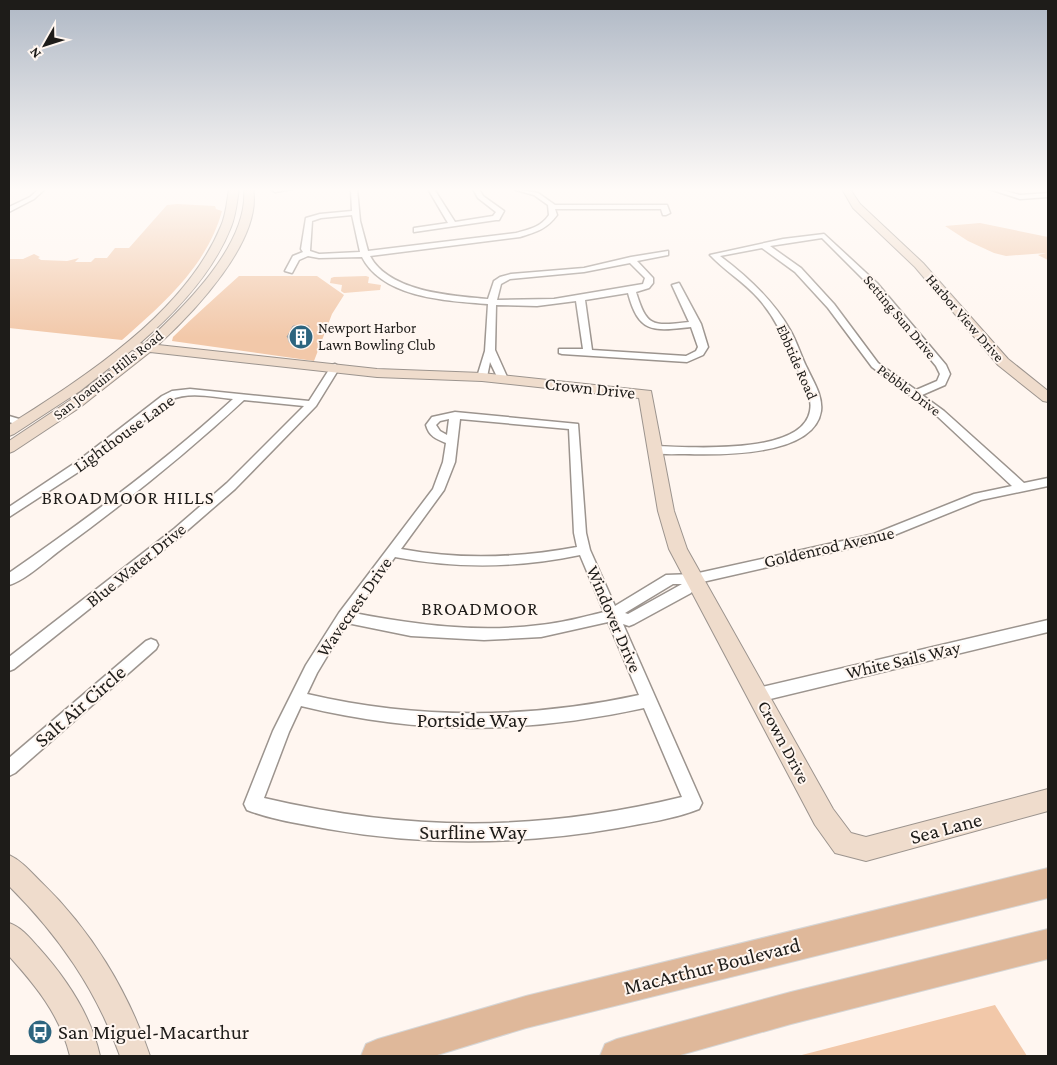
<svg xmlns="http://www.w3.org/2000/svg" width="1057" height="1065" font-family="'Crimson Pro',serif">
<rect width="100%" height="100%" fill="#fff6f0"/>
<g fill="#f2c8a9">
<path d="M177,204L215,206L216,209L222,211C207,266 163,304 122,340L9,328V259H23L34,254L40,257L38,258L41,260L67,261L79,258L75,262H91L95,258H107L115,248H129L167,205Z"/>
<path d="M980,223L1048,237V260L1038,255L1046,253L1006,256L994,253L968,241L945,226Z"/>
<path d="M239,276H317L344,295L332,314L314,361L172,341L173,337C194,316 217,296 239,276Z"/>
<path d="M366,276L369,277L368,283L381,285L380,290L344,293L341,291L342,285L330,283L331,278L334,277Z"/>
<path d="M995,1005L1027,1056H798Z"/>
</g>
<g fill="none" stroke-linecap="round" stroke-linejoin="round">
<defs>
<g id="street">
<path d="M39,189H45L34,199L9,212V207L30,197Z"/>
<path d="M273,189H293L275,192L272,190Z"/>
<path d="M351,189H357L360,221L368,251L516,233C530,229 541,227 549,215L548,205L534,195L516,190L515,189L538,193L555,205H667L670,213L666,215H663L661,209H555L557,215C547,229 536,232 520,237L370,256C389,292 452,296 488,299L494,281L500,277L511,274L584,268L631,257L668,251V255L637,261L653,278V283L649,288L636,292C647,328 653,326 689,322L672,285L679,283L701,324L708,347L703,355L687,362L562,354L559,353V349H583L576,301L537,306L496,305L495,350L508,379L507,381H499L490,362L487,377L482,380L478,379L477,377L485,351L488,304C447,301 383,298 362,257L319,258L308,256L299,260L292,273L285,271L293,256L303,252L301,249L306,218L320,214L352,211ZM352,215L360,252L319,254L310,251L312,221L321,218ZM630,263L645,278L643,284L554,299L497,300L501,284L510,279L584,272ZM628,293C639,334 653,331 691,327L698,347L696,351L686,356L592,350L585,300Z"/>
<path d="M428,189H434L455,222L493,216L496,212L478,198L473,189H479L483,196L504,211L499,220H496L414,232V228L448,223Z"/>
<path d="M989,189H998L1020,195L1048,193V197L1020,199Z"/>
<path d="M824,234L877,283L946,365L950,374L945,385L922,395L944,411L1024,483L1048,478V486L981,500L877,542L698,583L691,593L634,624L629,626L623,624L702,803L699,809C674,819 645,823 618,828C521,845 425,846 328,829C301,824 272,820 247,810L244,804L273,731L306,665L339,613L433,489L443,462L446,443C436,439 429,436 426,425L432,417L455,412L578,424L586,533L590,550L615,606L666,575L694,574L874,534L974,494L1012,486L936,415L872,367L828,308L795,272L762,248L720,256C748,277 773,300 790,330C797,342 801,356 807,368C813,381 823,396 821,411C814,457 719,455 685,454C674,454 662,455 651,452L649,450L651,448L655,446C688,447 802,456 810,411C813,396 803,381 797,368C786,343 777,319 758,298C744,282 725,271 710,255L783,239ZM822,238L871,287L936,366L940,374L937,381L916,390L878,363L834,304L801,268L770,246ZM449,419L447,435L440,431L436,425L440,421ZM460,419L569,429L574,533L577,547C518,558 460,560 401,549L444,490L455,462ZM580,555L604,612C583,617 562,623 540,625C478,633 416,625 354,613L395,557C458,569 518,568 580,555ZM673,584H682L628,614L625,613ZM608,622L639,695C528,719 418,720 307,694L317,673L347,623L411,636L484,640L541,637ZM301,706C421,735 524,734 644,708L682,797C537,832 409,832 264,798L289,732Z"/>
<path d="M335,364L340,367L316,406L235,489L182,535L14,669L9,671V657L174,529L227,483L304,406L244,400C187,453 126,502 63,548C48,559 26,580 9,585V573C87,519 163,463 233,399C213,397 189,391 170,400L86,467L9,517V507L78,461L162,396L172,391L190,389L309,401L332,365Z"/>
<path d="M9,416L26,421L27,423L22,426L9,422Z"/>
<path d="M1048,620V632L758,702L753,700L750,695L753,690L758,688Z"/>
<path d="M151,639L156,641L158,645L156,649L15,773L9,776V758L146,641Z"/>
</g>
<g id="secondary">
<path d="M229,189H239C237,201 236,215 231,227C213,273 177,311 140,343L144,344C182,309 249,245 244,189H253C263,240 193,313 158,345L377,369L482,373L651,391L674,511L687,549L833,809L851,833L866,837L1048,789V811L866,861L835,853L815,825L669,549L658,511L639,398L482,381L377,377L150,352L79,408L14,451L9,453V441L69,401L136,351L132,350L80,391L14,434L9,436V425C85,377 185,313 221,226C226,215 227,201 229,189Z"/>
<path d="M842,189H850L860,204L923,263L1008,359L1048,391V402L1043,401L998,365L915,267L853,208Z"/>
<path d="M9,855C22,861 31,872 41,882C91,930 128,991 150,1056H120C96,989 59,936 9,886Z"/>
<path d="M9,923C21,927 29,937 38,947C66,978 91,1015 100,1056H70C60,1015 36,986 9,956Z"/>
</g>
<g id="primary">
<path d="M1048,868V898L526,1028L434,1056H361L366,1044L378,1039L526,996Z"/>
<path d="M1048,929V959L791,1024L677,1056H600L605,1044L617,1039L791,992Z"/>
</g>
</defs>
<use href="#street" stroke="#9c948e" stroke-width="3"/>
<use href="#secondary" stroke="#9c948e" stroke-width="2"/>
<use href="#primary" stroke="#d6d6d6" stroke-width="2"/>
<use href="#street" fill="#fff" fill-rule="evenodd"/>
<use href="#secondary" fill="#efdccc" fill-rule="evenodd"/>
<use href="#primary" fill="#dfb89a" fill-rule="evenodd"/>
</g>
<path fill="#bbc2c7" d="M311,332L306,343H289L287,337Z"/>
<path fill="#989ea2" d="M309,326L311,332L306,343L304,337Z"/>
<path fill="#d9e2e7" stroke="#989ea2" d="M293,326H309L304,337H287Z"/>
<linearGradient id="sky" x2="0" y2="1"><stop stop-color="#afb8c5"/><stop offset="0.56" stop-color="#fffbf8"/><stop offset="1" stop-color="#fffbf8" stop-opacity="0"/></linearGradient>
<rect width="1057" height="338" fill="url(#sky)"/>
<defs>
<symbol id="building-disc" viewBox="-11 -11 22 22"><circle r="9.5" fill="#2d657f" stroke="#fff6f0"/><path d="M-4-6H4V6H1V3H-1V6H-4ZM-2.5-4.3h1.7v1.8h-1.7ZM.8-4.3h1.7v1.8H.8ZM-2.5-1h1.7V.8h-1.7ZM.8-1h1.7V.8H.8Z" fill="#fff"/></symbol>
<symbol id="bus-disc" viewBox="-11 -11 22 22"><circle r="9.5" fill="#2d657f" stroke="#fff6f0"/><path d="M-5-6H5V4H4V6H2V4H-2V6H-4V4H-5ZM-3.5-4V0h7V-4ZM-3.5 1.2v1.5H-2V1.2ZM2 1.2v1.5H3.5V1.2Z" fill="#fff"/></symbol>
</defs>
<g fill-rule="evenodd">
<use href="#building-disc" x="287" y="323" width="28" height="28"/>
<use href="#bus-disc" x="26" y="1018" width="28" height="28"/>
</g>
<g text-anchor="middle" stroke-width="4" stroke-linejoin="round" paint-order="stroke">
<g font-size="15" fill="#1e1c19" stroke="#fff6f0">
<text transform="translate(900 317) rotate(50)" y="5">Setting Sun Drive</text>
<text transform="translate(965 318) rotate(49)" y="5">Harbor View Drive</text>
<text transform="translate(797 362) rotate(66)" y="5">Ebbtide Road</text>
<text transform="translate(108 375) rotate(-38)" y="5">San Joaquin Hills Road</text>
<text transform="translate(909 390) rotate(37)" y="5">Pebble Drive</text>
</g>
<g font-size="15" fill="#1e1c19" stroke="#fff6f0" text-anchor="start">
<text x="318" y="333">Newport Harbor<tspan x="318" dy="17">Lawn Bowling Club</tspan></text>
</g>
<g font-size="18" fill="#1e1c19" stroke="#fff6f0">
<text transform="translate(590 388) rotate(6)" y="6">Crown Drive</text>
<text transform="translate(124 433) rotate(-36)" y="6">Lighthouse Lane</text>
<text transform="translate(829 547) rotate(-13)" y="6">Goldenrod Avenue</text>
<text transform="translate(136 565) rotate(-39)" y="6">Blue Water Drive</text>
<text transform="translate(354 607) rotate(-55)" y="6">Wavecrest Drive</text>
<text transform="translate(614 619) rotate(67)" y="6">Windover Drive</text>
<text transform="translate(903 660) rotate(-13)" y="6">White Sails Way</text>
<text transform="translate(784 742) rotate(62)" y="6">Crown Drive</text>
</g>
<g font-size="19" letter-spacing="1" fill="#1e1c19" stroke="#fff6f0">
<text x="128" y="504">BROADMOOR HILLS</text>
<text x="480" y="615">BROADMOOR</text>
</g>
<g font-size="21" fill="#1e1c19" stroke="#fff6f0">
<text transform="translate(80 706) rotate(-41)" y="7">Salt Air Circle</text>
<text x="472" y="727">Portside Way</text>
<text transform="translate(946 828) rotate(-15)" y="7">Sea Lane</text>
<text x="473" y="839">Surfline Way</text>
<text transform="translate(712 966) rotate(-14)" y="7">MacArthur Boulevard</text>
</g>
<g font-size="21" fill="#1e1c19" stroke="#fff6f0" text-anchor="start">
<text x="58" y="1039">San Miguel-Macarthur</text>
</g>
</g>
<rect width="1057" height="1065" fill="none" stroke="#1e1c19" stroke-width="20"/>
<g transform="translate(45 45) rotate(231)" stroke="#fff6f0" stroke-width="4" paint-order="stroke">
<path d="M0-4L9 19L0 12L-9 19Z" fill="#1e1c19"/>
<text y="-8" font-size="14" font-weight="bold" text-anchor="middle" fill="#1e1c19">N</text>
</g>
</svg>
